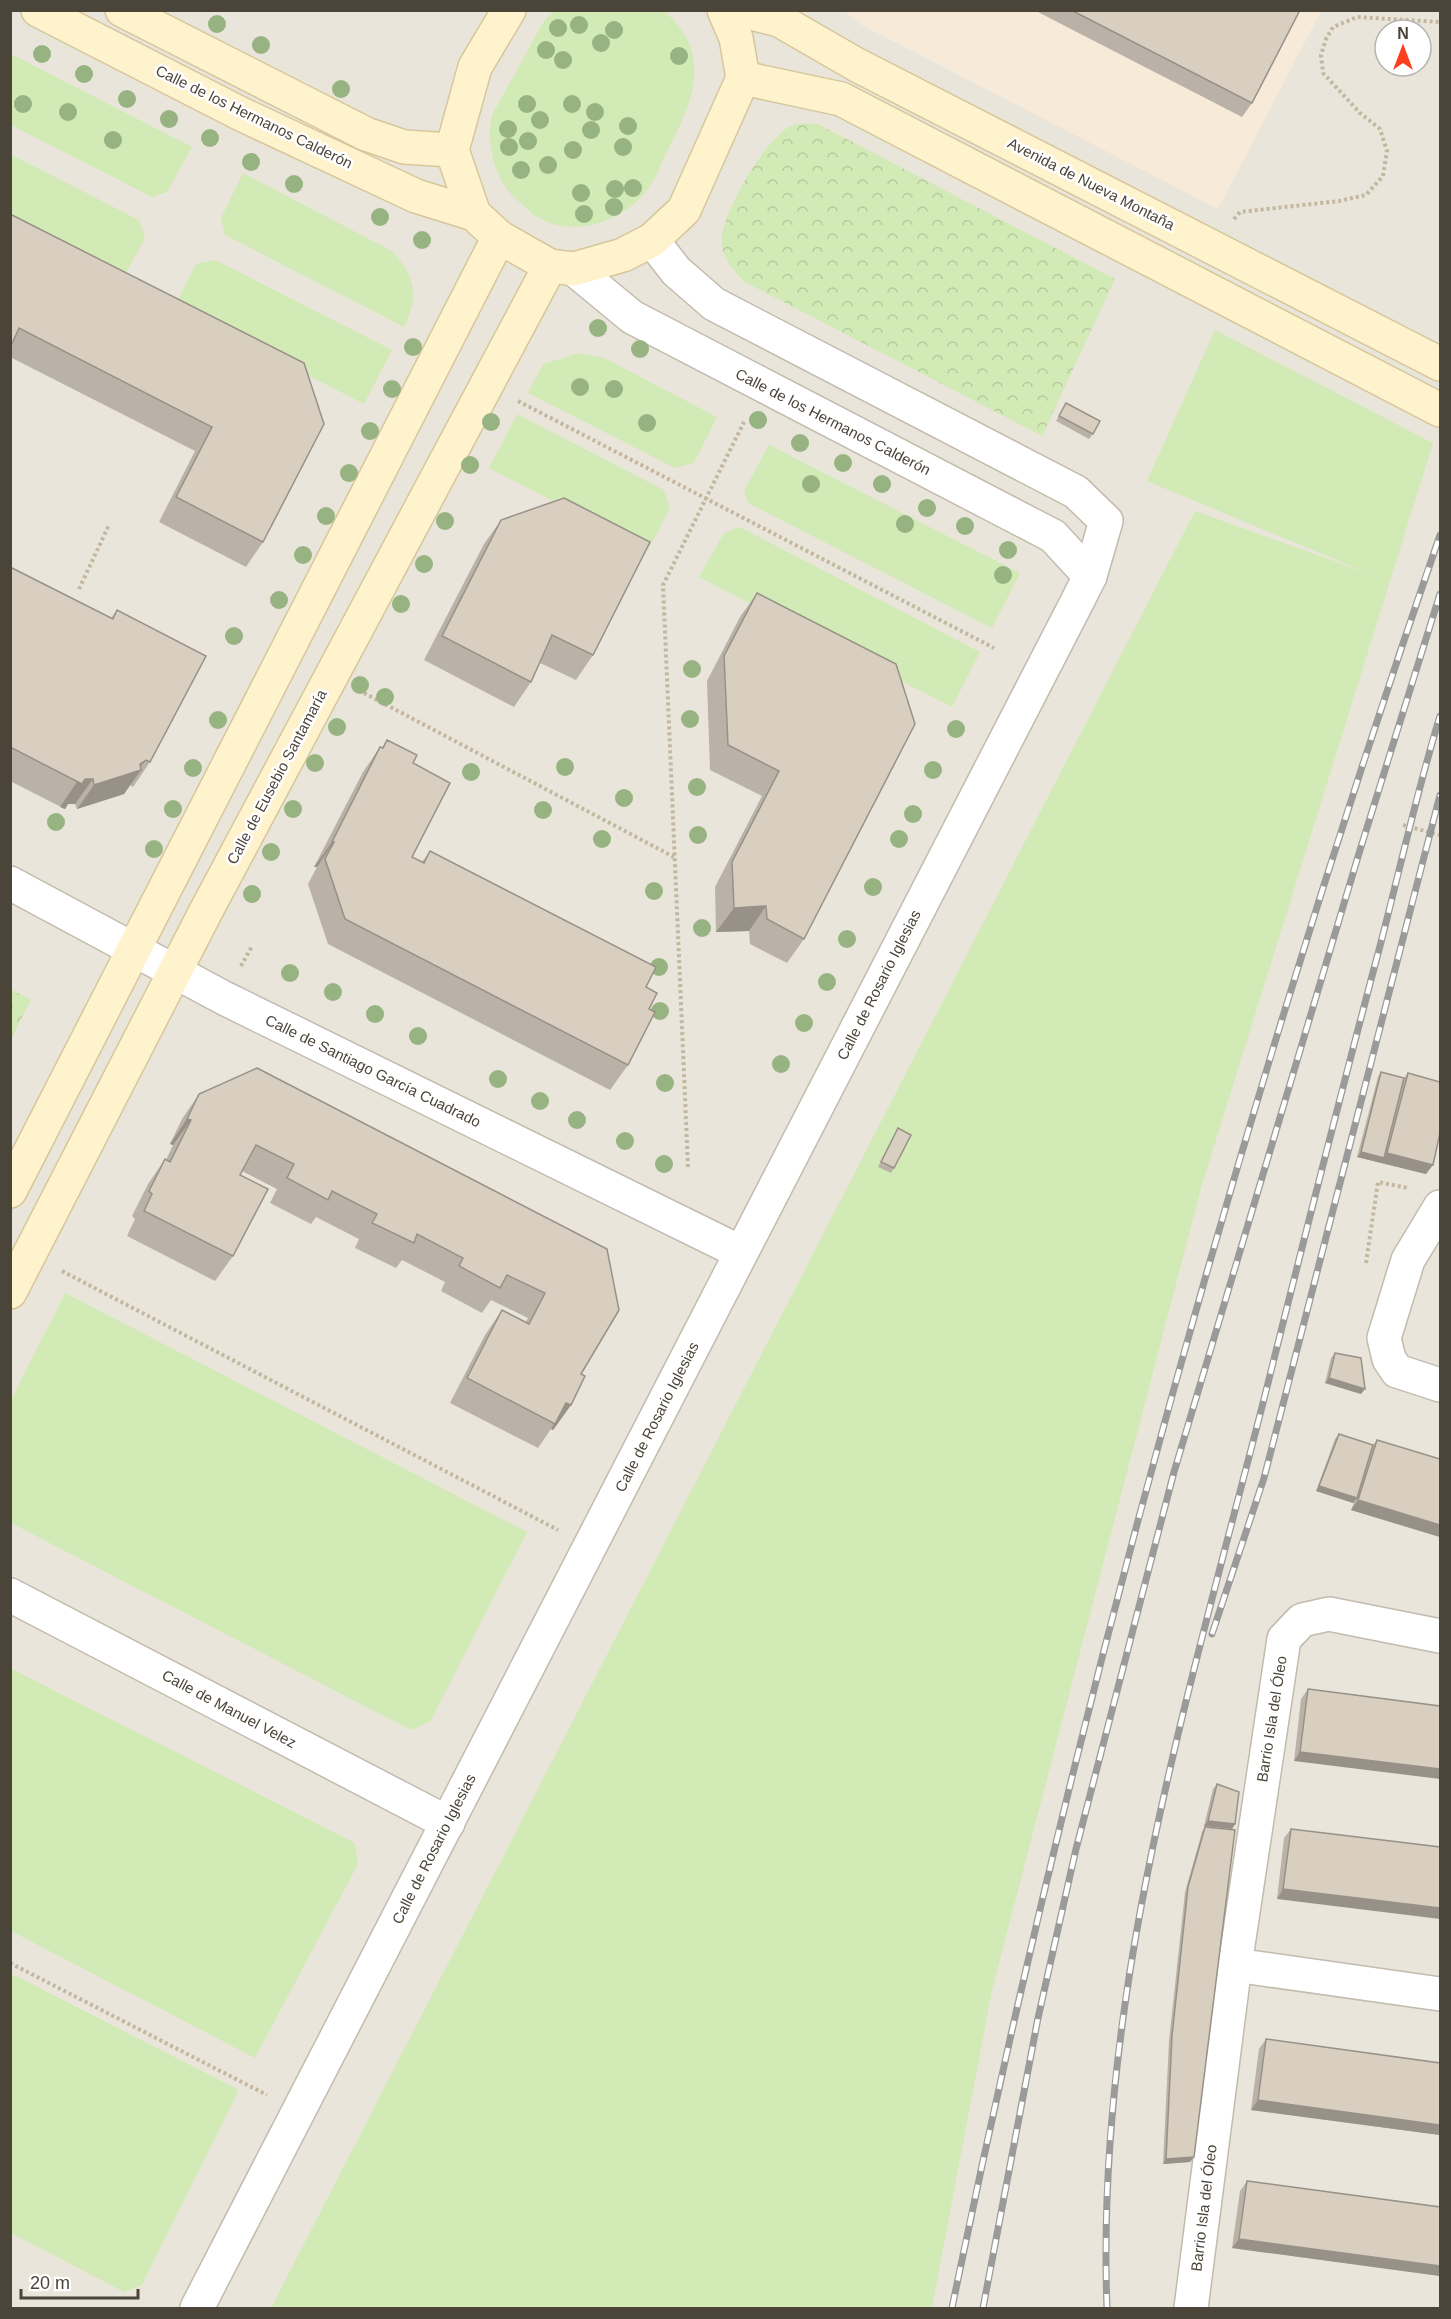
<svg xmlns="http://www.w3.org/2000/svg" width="1451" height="2319" font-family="Helvetica,sans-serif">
<defs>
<pattern id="forest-crowns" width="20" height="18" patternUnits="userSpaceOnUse" patternTransform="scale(1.5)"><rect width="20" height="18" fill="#d2eab5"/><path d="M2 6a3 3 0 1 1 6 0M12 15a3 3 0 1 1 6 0" fill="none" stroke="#b6ca9c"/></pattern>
</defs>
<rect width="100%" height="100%" fill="#f6f3ec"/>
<path fill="#eae5da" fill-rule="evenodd" d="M11,11H1440V2308H11ZM1385,30H1421V66H1385Z"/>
<path fill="#f7ead8" d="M844,11H1321L1218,209L860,24Z"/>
<g fill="#d2eab5">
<path d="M554,11H664C715,54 692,104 666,154C659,167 654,184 644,194C619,223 572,238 537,217C530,213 523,205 516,199C494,180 486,143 492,115L544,21Z"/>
<path d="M15,56L192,147L167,192L152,197L11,125V57Z"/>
<path d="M10,154L139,220L145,238L122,280L11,223Z"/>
<path d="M243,173L392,251C415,276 420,296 404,327L225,235L221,218Z"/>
<path d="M215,260L392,350L364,404L174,307L196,264Z"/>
<path d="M1215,330L1433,443L1201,1188L992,1990L932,2308H271L1195,511L1370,574L1147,481Z"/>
<path d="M580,353L604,358L717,417L694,463L675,468L528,393L543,364Z"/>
<path d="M517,414L664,490L670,508L648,550L489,468Z"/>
<path d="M769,445L1020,573L992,628L748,503L744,491Z"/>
<path d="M740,527L980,652L952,707L699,577L724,533Z"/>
<path d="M65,1293L527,1532L430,1722L411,1730L11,1523V1400Z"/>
<path d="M10,1668L355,1843L358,1864L255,2058L11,1931Z"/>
<path d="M10,1973L239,2090L142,2285L124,2292L11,2233Z"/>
</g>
<g fill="url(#forest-crowns)">
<path d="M818,124L1115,279L1042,436L743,281C734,270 724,260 722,246C716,220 767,136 791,126C798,123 810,124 818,124Z"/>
<path d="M11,989L31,1000L11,1039Z"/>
</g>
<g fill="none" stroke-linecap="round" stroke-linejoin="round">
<defs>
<g id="street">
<path d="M574,269L632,317L1053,536L1090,576"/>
<path d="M10,883L224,998L740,1252"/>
<path d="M1440,1207L1408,1260L1384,1338L1389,1359L1397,1371L1440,1385"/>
<path d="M10,1595L448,1823"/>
<path d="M1235,1965L1440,1994"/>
<path d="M197,2308L1077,602L1090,576L1106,521L1076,492L714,304L676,271L652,240"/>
<path d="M1191,2308L1235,1965L1284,1639L1302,1620L1329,1614L1440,1636"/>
</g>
<g id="secondary">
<path d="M38,10L241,114L416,196L474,214"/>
<path d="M122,10L366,134L404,147L452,150"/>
<path d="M509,10L475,67L452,150L474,214L499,237L550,266L574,269L623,255L652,240L684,210L743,78L736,38L724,10"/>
<path d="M739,10L779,20L857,65L1440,364"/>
<path d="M743,78L841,99L1440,410"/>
<path d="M10,1191L499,237"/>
<path d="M10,1292L206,911L550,266"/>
</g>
</defs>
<use href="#street" stroke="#c2bbae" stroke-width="36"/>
<use href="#secondary" stroke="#d6c79b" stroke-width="36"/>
<g stroke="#c4b79f" stroke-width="4" stroke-dasharray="3 3" stroke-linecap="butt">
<path d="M1234,219L1240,212L1339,201L1366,195L1383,176L1387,151L1380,129L1360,113L1323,73L1321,55L1326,39L1333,27L1357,17L1440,22"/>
<path d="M518,401L994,648"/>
<path d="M79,589L109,525"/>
<path d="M364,693L674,857"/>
<path d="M1403,825L1439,835"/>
<path d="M241,966L252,946"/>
<path d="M688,1167L663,585L744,422"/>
<path d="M1366,1263L1378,1182L1408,1188"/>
<path d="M62,1271L558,1530"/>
<path d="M10,1963L267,2095"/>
</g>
<use href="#street" stroke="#fff" stroke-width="33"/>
<use href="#secondary" stroke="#fff3cd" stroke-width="33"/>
<defs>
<g id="rail">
<path d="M1212,1634L1264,1478L1440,795"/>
<path d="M952,2308C1075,1708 1240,1114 1440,535"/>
<path d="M983,2308L1038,2018L1076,1849L1174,1472L1360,850L1440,594"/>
<path d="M1107,2308C1095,1997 1188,1697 1264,1399C1302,1247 1340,1096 1380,946C1400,869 1417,791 1440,716"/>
</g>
</defs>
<use href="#rail" stroke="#9a9a9a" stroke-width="7"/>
<use href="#rail" stroke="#fff" stroke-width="4.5" stroke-dasharray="14" stroke-linecap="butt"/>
</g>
<g fill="#97b381">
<circle cx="217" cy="24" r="9"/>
<circle cx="579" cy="25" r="9"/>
<circle cx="558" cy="28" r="9"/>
<circle cx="614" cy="30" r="9"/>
<circle cx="601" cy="43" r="9"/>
<circle cx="261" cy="45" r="9"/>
<circle cx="546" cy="50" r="9"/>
<circle cx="42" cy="54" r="9"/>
<circle cx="679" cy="56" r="9"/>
<circle cx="563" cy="60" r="9"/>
<circle cx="84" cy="74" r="9"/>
<circle cx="341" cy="89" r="9"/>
<circle cx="127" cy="99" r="9"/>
<circle cx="23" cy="104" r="9"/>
<circle cx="527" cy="104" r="9"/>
<circle cx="572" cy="104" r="9"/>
<circle cx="68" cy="112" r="9"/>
<circle cx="595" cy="112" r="9"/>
<circle cx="169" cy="119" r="9"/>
<circle cx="540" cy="120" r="9"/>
<circle cx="628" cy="126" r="9"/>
<circle cx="508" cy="129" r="9"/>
<circle cx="591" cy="130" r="9"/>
<circle cx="210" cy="138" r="9"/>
<circle cx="113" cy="140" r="9"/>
<circle cx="528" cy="141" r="9"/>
<circle cx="509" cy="147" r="9"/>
<circle cx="623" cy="147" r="9"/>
<circle cx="573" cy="150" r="9"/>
<circle cx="251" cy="162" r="9"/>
<circle cx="548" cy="165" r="9"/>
<circle cx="521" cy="170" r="9"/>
<circle cx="294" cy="184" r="9"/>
<circle cx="633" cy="188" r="9"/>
<circle cx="615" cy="189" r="9"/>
<circle cx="581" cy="193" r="9"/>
<circle cx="614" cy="207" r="9"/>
<circle cx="584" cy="214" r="9"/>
<circle cx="380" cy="217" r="9"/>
<circle cx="422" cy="240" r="9"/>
<circle cx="598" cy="328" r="9"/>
<circle cx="413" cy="347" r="9"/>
<circle cx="640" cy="349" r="9"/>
<circle cx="580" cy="387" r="9"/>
<circle cx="392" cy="389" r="9"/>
<circle cx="614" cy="389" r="9"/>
<circle cx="758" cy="420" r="9"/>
<circle cx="491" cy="422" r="9"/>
<circle cx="647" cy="423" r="9"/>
<circle cx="370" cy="431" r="9"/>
<circle cx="800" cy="443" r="9"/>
<circle cx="843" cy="463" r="9"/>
<circle cx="470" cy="465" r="9"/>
<circle cx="349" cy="473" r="9"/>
<circle cx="811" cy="484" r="9"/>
<circle cx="882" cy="484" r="9"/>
<circle cx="927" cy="508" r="9"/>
<circle cx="326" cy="516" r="9"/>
<circle cx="445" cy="521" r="9"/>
<circle cx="905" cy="524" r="9"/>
<circle cx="965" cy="526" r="9"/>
<circle cx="1008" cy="550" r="9"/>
<circle cx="303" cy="555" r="9"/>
<circle cx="424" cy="564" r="9"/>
<circle cx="1003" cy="575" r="9"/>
<circle cx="279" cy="600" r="9"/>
<circle cx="401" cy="604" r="9"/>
<circle cx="234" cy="636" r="9"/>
<circle cx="692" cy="669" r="9"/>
<circle cx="360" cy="685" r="9"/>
<circle cx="385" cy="697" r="9"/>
<circle cx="690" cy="719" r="9"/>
<circle cx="218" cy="720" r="9"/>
<circle cx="337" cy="727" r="9"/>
<circle cx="956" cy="729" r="9"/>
<circle cx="315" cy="763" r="9"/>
<circle cx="565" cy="767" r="9"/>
<circle cx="193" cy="768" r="9"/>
<circle cx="933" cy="770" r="9"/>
<circle cx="471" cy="772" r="9"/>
<circle cx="697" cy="787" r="9"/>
<circle cx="624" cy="798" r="9"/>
<circle cx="173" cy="809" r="9"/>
<circle cx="293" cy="809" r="9"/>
<circle cx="543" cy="810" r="9"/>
<circle cx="913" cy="814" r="9"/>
<circle cx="56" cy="822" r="9"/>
<circle cx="698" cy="835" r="9"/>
<circle cx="602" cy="839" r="9"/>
<circle cx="899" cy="839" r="9"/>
<circle cx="154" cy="849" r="9"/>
<circle cx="271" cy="852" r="9"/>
<circle cx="873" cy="887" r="9"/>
<circle cx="654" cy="891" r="9"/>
<circle cx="252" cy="894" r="9"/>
<circle cx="702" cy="928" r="9"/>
<circle cx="847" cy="939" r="9"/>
<circle cx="659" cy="967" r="9"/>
<circle cx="290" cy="973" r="9"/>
<circle cx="827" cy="982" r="9"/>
<circle cx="333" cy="992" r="9"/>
<circle cx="660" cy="1011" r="9"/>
<circle cx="375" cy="1014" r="9"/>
<circle cx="804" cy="1023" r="9"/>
<circle cx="418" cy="1036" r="9"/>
<circle cx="781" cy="1064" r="9"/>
<circle cx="498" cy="1079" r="9"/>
<circle cx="665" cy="1083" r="9"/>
<circle cx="540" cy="1101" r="9"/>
<circle cx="577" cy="1120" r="9"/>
<circle cx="625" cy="1141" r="9"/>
<circle cx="664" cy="1164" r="9"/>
</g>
<g fill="#bab2a6">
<path d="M1034,10H1300L1252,103L1242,117Z"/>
<path d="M10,214L304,363L263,542L246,567L159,522L195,451L10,357Z"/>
<path d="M1066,403L1093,434L1089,439L1056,421Z"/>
<path d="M501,520L593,655L576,680L540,663L531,682L514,707L424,660L484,544Z"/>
<path d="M10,567L111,618L117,610L150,762L133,787L130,785L124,794L77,809L75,804H68L65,809L10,781Z"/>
<path d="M757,593L804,939L787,963L750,944L749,931L716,932L715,887L762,796L710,770L707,681L740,617Z"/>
<path d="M387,740L413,763L412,857L422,862L430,851L646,987L649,1009L628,1065L610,1090L328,944L308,884L317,867H314L363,772L380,747L382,748Z"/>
<path d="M1381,1072L1404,1078L1408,1073L1426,1174L1357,1157L1378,1077Z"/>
<path d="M199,1094L607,1249L581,1374L571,1405L553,1430L551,1429L538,1448L450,1403L485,1335L502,1310L526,1322L528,1318L491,1300L482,1313L441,1291L445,1282L402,1260L396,1268L355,1248L359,1239L316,1217L311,1224L270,1203L277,1189L242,1171L240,1175L233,1256L215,1281L127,1236L135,1219L132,1216L148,1184L165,1159L166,1160L173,1145L170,1144L182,1119Z"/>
<path d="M898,1128L894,1168L891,1173L878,1167Z"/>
<path d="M1335,1353L1361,1394L1325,1383L1331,1358Z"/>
<path d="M1339,1434L1373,1445L1377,1440L1440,1459V1537L1351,1510L1354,1503L1316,1491L1335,1439Z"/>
<path d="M1308,1689L1440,1706L1294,1761L1301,1699Z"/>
<path d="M1217,1784L1235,1824L1232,1829L1204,1826L1213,1789Z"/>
<path d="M1205,1827L1194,2157L1190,2162L1163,2164L1169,2041L1185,1892L1202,1832Z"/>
<path d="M1291,1829L1440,1847L1277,1899L1284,1838Z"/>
<path d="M1266,2039L1440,2063V2135L1251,2110L1259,2049Z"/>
<path d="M1247,2181L1440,2207V2276L1232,2248L1240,2191Z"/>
</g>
<g fill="#979187">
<path d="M146,760L138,770H141L124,794L77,809L94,785L140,764Z"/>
<path d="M85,779H93L75,804H68L65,809L60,807L77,782Z"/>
<path d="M332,842H334L317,867H314Z"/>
<path d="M766,906L749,931L716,932L734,908Z"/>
<path d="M187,1119L191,1120L173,1145L170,1144Z"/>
<path d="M1361,1152L1384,1158L1387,1153L1433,1165L1426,1174L1357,1157Z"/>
<path d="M1329,1378L1365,1389L1361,1394L1325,1383Z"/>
<path d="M566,1403L571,1405L553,1430L551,1429Z"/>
<path d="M1319,1486L1357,1498L1353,1503L1316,1491Z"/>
<path d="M1358,1500L1440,1525V1537L1351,1510Z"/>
<path d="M1300,1752L1440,1769V1779L1294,1761Z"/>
<path d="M1208,1821L1235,1824L1232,1829L1204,1826Z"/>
<path d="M1283,1889L1440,1908V1919L1277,1899Z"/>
<path d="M1258,2100L1440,2125V2135L1251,2110Z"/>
<path d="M1194,2157L1190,2162L1163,2164L1166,2159Z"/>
<path d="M1239,2239L1440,2266V2276L1232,2248Z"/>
</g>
<g fill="#d8cfc1" stroke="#979187" stroke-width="1.5">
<path d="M1071,10H1300L1252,103Z"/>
<path d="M10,214L304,363L324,424L263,542L176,497L212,427L19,328L10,348Z"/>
<path d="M1066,403L1100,421L1093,434L1059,416Z"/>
<path d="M564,498L650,542L593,655L552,635L531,682L442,636L501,520Z"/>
<path d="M10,567L113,619L117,610L206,656L150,762L146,760L140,764L141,770L94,785L93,779H85L82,784L10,747Z"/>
<path d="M757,593L896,664L915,724L804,939L767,919L766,906L734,908L732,862L779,771L728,745L724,656Z"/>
<path d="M387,740L417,755L413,763L450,783L412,857L424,863L430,851L656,967L646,987L657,993L649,1009L655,1012L628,1065L345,919L325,859L334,842H332L380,747L383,748Z"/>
<path d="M257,1068L607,1249L619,1310L581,1374L585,1376L571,1405L566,1403L555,1424L467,1378L502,1310L529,1324L545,1293L507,1275L500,1288L459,1266L463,1258L417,1234L414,1243L372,1223L377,1214L332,1191L328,1200L287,1178L294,1164L256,1145L240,1175L268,1189L233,1256L144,1211L152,1194L149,1191L165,1159L170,1162L191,1120L187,1119L199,1094Z"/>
<path d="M1381,1072L1404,1078L1384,1158L1361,1152Z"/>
<path d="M1408,1073L1440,1082V1133L1433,1165L1387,1153Z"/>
<path d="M898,1128L911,1135L894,1168L881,1162Z"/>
<path d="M1335,1353L1361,1358L1365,1389L1329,1378Z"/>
<path d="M1339,1434L1373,1445L1357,1498L1319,1486Z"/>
<path d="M1377,1440L1440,1459V1525L1358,1500Z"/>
<path d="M1308,1689L1440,1706V1769L1300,1752Z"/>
<path d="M1217,1784L1239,1792L1235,1824L1208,1821Z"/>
<path d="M1205,1827L1235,1830L1194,2157L1166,2159L1172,2036L1188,1887Z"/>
<path d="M1291,1829L1440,1847V1908L1283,1889Z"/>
<path d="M1266,2039L1440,2063V2125L1258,2100Z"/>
<path d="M1247,2181L1440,2207V2266L1239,2239Z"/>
</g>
<g text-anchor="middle" stroke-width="5" stroke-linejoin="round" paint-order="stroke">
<g font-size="15" fill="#4b4439" stroke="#fff">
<text transform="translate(254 117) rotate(26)" y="5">Calle de los Hermanos Calderón</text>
<text transform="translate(1091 184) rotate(27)" y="5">Avenida de Nueva Montaña</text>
<text transform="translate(833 422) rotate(27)" y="5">Calle de los Hermanos Calderón</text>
<text transform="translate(277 777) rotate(-62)" y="5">Calle de Eusebio Santamaría</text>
<text transform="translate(879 985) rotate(-63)" y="5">Calle de Rosario Iglesias</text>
<text transform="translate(373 1071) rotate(26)" y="5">Calle de Santiago García Cuadrado</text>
<text transform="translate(657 1417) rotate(-63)" y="5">Calle de Rosario Iglesias</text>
<text transform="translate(229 1709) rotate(28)" y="5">Calle de Manuel Velez</text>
<text transform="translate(1272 1719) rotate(-81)" y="5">Barrio Isla del Óleo</text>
<text transform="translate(434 1849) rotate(-63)" y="5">Calle de Rosario Iglesias</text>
<text transform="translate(1204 2208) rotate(-83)" y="5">Barrio Isla del Óleo</text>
</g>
</g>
<rect width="1451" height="2319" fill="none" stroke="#4b4439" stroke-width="24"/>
<g transform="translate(1403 48)"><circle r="28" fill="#ffffff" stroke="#b7b4b0" stroke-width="1.5"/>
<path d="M0-4.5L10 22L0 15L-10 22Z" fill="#fc3f1d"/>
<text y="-9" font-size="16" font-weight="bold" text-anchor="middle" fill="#4b4439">N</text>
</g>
<path d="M21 2289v9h117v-9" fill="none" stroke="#4b4439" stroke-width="3"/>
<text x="30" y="2289" font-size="18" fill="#4b4439" stroke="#ffffff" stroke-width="4.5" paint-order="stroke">20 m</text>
</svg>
